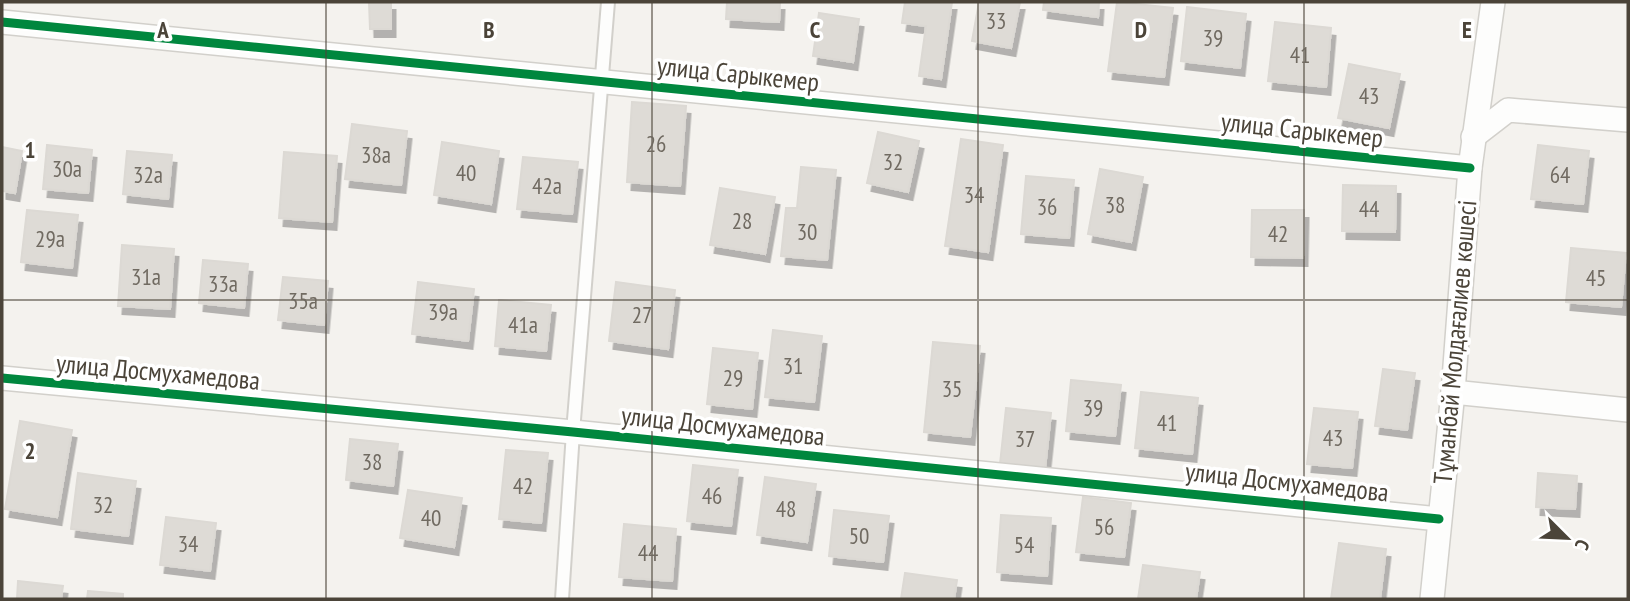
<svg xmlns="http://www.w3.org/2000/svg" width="1630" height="601" font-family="'PT Sans Narrow',sans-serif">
<defs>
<filter id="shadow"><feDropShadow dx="4.5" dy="8" stdDeviation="0" flood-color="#0004"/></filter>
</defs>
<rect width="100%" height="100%" fill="#f4f2ee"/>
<g fill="#dedbd6" stroke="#dcd9d4" stroke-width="2" filter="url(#shadow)">
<path d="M369,2H391V29H370Z"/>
<path d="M727,2H780L779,22L726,19Z"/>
<path d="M905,2H952L941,79L919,76L926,26L902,23Z"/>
<path d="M979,2H1020L1011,48L972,41Z"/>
<path d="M1044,2H1099L1098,17L1043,10Z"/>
<path d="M1117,2L1173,8L1164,77L1108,71Z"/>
<path d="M1187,7L1246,14L1240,68L1181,61Z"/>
<path d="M819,13L859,19L853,62L813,56Z"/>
<path d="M1275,22L1331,28L1326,87L1268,81Z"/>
<path d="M1349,64L1400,74L1389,128L1338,118Z"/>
<path d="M632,102L686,106L680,186L627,182Z"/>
<path d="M352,124L407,131L401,185L345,179Z"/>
<path d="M878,132L919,141L908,192L867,183Z"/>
<path d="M961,139L1003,145L988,252L945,246Z"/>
<path d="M442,142L499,151L491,204L434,195Z"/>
<path d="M47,145L92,150L88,193L43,189Z"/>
<path d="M1538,145L1589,151L1583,204L1531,199Z"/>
<path d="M2,147L22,151L15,193L2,191Z"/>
<path d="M127,151L172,155L168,199L123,194Z"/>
<path d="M284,152L337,156L332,222L279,218Z"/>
<path d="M523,157L578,162L572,214L517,209Z"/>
<path d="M801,167L836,170L827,260L781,256L786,208H797Z"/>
<path d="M1100,169L1143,177L1131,242L1088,234Z"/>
<path d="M1026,176L1074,180L1069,238L1021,234Z"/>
<path d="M1343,185L1396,186L1395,232L1342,231Z"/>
<path d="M720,188L775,197L765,254L710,245Z"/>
<path d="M27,210L78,215L72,268L21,262Z"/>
<path d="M1252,210H1304L1303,258L1251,257Z"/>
<path d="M122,245L174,249L170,309L118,306Z"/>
<path d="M1571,248L1626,253L1621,307L1566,302Z"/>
<path d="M203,260L248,264L244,308L199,303Z"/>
<path d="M283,277L328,281L324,325L278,320Z"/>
<path d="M418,282L474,289L468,341L412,334Z"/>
<path d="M616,282L675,290L668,349L609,341Z"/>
<path d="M499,300L551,305L546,351L495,346Z"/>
<path d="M773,330L822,336L814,402L765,397Z"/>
<path d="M933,342L980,346L970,437L924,432Z"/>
<path d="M713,348L758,353L752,409L707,404Z"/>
<path d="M1383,369L1415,373L1407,430L1375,426Z"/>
<path d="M1071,380L1121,385L1115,436L1066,431Z"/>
<path d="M1141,392L1198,398L1192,454L1135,448Z"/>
<path d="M1006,408L1051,413L1045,469L1000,464Z"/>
<path d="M1314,408L1358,412L1352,468L1307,464Z"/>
<path d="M20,421L72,430L57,517L5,509Z"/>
<path d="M350,439L398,444L393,486L346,480Z"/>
<path d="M506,450L548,453L541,523L499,519Z"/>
<path d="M693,465L738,470L731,526L687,521Z"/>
<path d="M78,473L136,481L128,536L71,529Z"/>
<path d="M1538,473L1577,476L1575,509L1536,507Z"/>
<path d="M765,477L816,484L807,542L757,535Z"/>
<path d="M408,490L462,498L454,547L400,538Z"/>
<path d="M1083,497L1131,503L1124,557L1076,552Z"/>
<path d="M834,510L889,516L883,562L829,556Z"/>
<path d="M1001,515L1051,518L1047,576L997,572Z"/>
<path d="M166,517L216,523L210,571L160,565Z"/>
<path d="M624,524L676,529L672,581L619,577Z"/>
<path d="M1339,543L1386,549L1380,599H1331Z"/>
<path d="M1143,565L1200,572L1196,599H1138Z"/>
<path d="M905,573L957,580L954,599H901Z"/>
<path d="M18,581L63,586L61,599H17Z"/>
<path d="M88,591L123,594V599H87Z"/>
</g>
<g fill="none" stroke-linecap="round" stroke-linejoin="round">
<defs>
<path id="lane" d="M562,599L573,432L608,2"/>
<g id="street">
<path d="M2,22L1470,168"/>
<path d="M1473,137L1508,110L1628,120"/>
<path d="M2,378L573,432L1439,519"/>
<path d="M1453,392L1628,410"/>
<path d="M1432,599L1453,392L1470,168L1493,2"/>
</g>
</defs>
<use href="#lane" stroke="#d2d0cb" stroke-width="16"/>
<use href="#street" stroke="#d2d0cb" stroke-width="26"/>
<use href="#lane" stroke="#fdfdfc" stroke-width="12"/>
<use href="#street" stroke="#fdfdfc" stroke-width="23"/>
<defs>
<g id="cycleway">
<path d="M2,22L1470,168"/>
<path d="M2,378L573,432L1439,519"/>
</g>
</defs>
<use href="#cycleway" stroke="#fff" stroke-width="13"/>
<use href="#cycleway" stroke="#00873e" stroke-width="9"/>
</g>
<path fill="none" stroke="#4b4439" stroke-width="2" stroke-opacity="0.55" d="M326,2V599M652,2V599M978,2V599M1304,2V599M2,300H1628"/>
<g text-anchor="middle" stroke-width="7" stroke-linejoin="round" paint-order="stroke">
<g font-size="23" fill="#706a61">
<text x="996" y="29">33</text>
<text x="1213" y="46">39</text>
<text x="1300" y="63">41</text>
<text x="1369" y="104">43</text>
<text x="656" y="152">26</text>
<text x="376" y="163">38а</text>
<text x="893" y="170">32</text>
<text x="67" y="177">30а</text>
<text x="466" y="181">40</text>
<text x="148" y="183">32а</text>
<text x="1560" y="183">64</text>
<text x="547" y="194">42а</text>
<text x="974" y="203">34</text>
<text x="1115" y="213">38</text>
<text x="1047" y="215">36</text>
<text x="1369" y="217">44</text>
<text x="742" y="229">28</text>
<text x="807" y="240">30</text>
<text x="1278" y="242">42</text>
<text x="50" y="247">29а</text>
<text x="146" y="285">31а</text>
<text x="1596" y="286">45</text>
<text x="223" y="292">33а</text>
<text x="303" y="309">35а</text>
<text x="443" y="320">39а</text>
<text x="642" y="323">27</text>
<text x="523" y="333">41а</text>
<text x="793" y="374">31</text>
<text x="733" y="386">29</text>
<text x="952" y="397">35</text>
<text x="1093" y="416">39</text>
<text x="1167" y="431">41</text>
<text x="1333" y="446">43</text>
<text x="1025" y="447">37</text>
<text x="372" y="470">38</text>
<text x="523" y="494">42</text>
<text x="712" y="504">46</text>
<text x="103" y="513">32</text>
<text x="786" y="517">48</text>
<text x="431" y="526">40</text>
<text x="1104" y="535">56</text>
<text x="859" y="544">50</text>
<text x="188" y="552">34</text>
<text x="1024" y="553">54</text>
<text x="648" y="561">44</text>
</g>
<g font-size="26" fill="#4b4439" stroke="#fff">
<text transform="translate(738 74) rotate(6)" y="9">улица Сарыкемер</text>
<text transform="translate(1302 130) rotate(6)" y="9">улица Сарыкемер</text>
<text transform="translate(1455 342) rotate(-85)" y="9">Тұманбай Молдағалиев көшесі</text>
<text transform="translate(158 372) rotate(5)" y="9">улица Досмухамедова</text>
<text transform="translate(723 426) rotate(6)" y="9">улица Досмухамедова</text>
<text transform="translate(1287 482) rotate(6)" y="9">улица Досмухамедова</text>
</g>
</g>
<g font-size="23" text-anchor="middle" font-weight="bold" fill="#4b4439" stroke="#fff" stroke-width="7" stroke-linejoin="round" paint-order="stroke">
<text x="163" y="38">A</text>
<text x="489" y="38">B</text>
<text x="815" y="38">C</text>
<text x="1141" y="38">D</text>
<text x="1467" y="38">E</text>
<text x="30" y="158">1</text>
<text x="30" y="459">2</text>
</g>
<rect width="1630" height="601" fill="none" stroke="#4b4439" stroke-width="7"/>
<g transform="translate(1567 538) rotate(114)" stroke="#ffffff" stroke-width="5" paint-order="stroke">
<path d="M0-5L12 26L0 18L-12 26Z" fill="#4b4439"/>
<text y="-10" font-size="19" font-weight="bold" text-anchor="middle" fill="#4b4439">С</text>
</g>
</svg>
